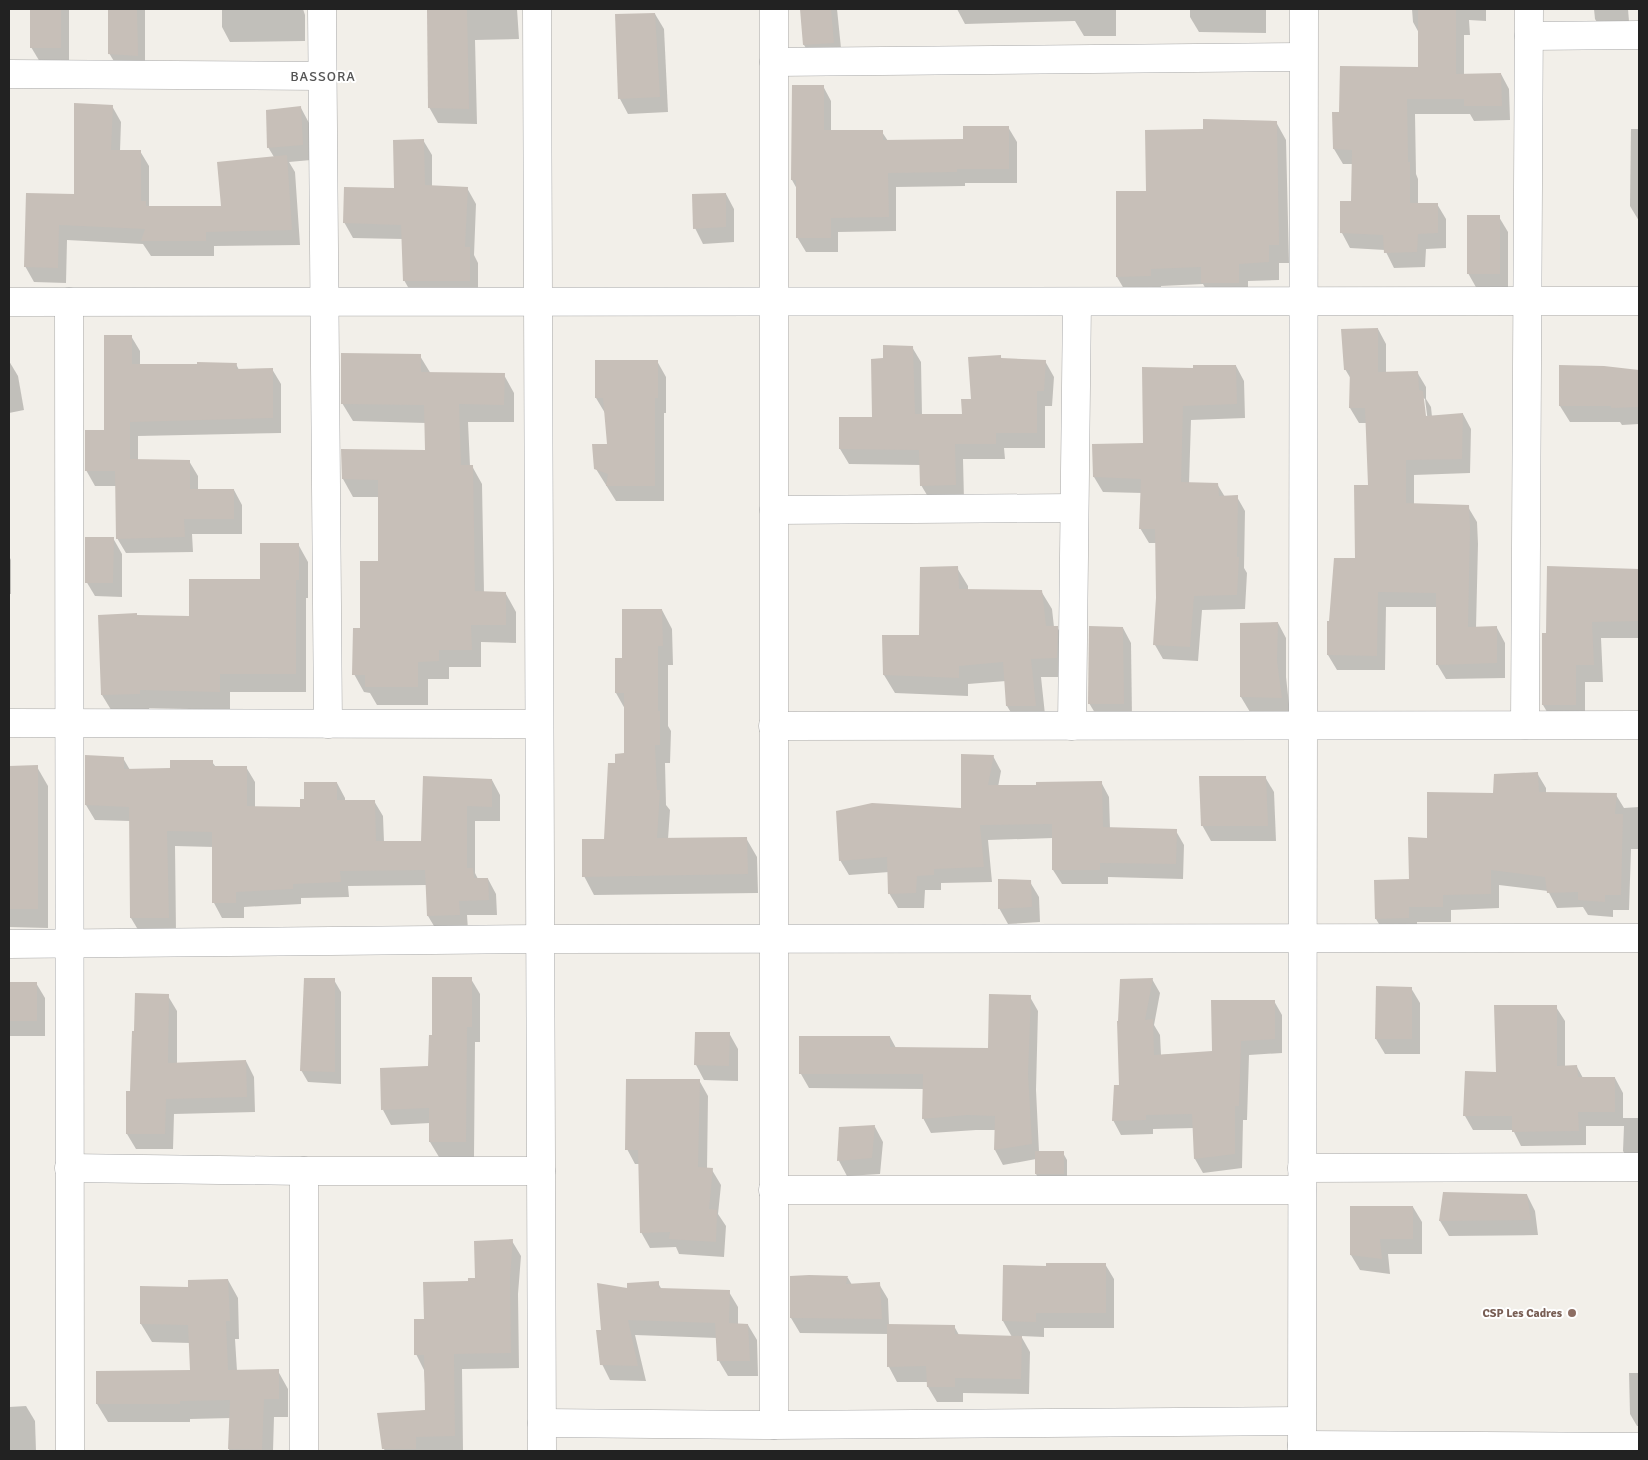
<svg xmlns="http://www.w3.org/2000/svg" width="1648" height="1460" font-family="Signika,sans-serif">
<rect width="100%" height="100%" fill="#f2efe9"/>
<g fill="#0003" fill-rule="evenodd">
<path d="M31,9H69V62H40L31,47Z"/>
<path d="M109,9H145V70L118,68L109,53Z"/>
<path d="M222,9H303L305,15V41L230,42L222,27Z"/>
<path d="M429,9H517L519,39L475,40L477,124L438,123L429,107Z"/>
<path d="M801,9H837L842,58L813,60L804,45Z"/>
<path d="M957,9H1116V36H1084L1075,21L965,24Z"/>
<path d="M1190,9H1266V33L1199,32L1190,17Z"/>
<path d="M1412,9H1486V21L1469,20L1470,35H1464V75L1501,74L1509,89L1510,120L1474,121L1470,114H1415L1416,174L1418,179V204H1437L1446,219V248L1426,249L1425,267L1394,268L1385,250L1350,248L1342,233V202L1353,203V164H1343L1334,149L1340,113L1419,68V33L1413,22Z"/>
<path d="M1594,9H1628L1630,34H1604L1595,19Z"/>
<path d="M655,14L664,29L668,112L628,114L620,99Z"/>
<path d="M794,86H823L831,101V132H882L888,141L964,140L1008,127L1017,142V183H965V186L896,187V231L838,232V252H806L797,237V189L792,180Z"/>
<path d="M112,106L121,122L120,151H140L149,166V207H222L274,157L268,147L301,108L309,123L311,160L289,162L295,172L300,245L214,246V256H151L143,244L67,240L66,283L34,282L25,266L75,195Z"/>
<path d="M1276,122L1286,140L1289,263H1279V280L1248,281V300H1212L1203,284L1161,286V294H1127L1117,277L1147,193L1205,130Z"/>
<path d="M1631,129H1639V221L1630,206Z"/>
<path d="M423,140L432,155V187L467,188L476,204L474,255L478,263V296H413L404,280L403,239L353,238L344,222L395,189Z"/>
<path d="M726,194L734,209V242L703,244L695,228Z"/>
<path d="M1499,217L1508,232V289H1477L1468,273Z"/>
<path d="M1378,329L1386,344V373L1417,372L1426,387V399L1431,407L1432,417L1463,414L1471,429L1470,473L1414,475V505L1468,507L1477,522L1478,544L1476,628H1497L1505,643V678L1446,679L1437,664V607H1386L1385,670H1337L1328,655L1356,559L1369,487L1367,423H1359L1350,408L1351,379L1345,369ZM1422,397L1425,399L1428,422H1425Z"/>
<path d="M131,336L140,351V366L236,364L239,370L272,369L281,384V433L138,436V461H189L198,476V490H234L242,505V534H192L193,552L126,553L117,538V486H95L86,470L105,431Z"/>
<path d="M912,347L921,362L922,415H963L1000,356L1002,359L1045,361L1054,377L1052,406H1045V448H1004L1005,459H963L964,500H930L921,485V465L849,464L840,449L873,418L884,359Z"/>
<path d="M420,356L431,374L504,375L514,393V422H468L470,466H472L482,484L484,593L506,594L516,612V643L481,642V667H449V679H428V705H377L370,693L364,692L354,674L361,630L379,562V497H353L343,479V450L427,451L426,423L353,421L342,403Z"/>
<path d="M9,361L18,376L24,410L9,413Z"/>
<path d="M657,361L666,377V413H664V501H616L596,469L609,446L605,413L596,398Z"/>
<path d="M1236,366L1244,381L1245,418L1191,420L1189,484H1217L1225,497H1237L1245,511L1244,568L1247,573L1245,609L1202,610L1198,661L1163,659L1155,645L1157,598L1156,543H1149L1140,528L1142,493L1103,492L1094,477V446L1144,445L1194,370Z"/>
<path d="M1604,368L1639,371V424L1622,425L1620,422H1570L1560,406Z"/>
<path d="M113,538L122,554V597L95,596L86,581Z"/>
<path d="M298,544L308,562V598H306V692H230V710L149,708L150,712L113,713L102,695L137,616L190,618L261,580Z"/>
<path d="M9,556L11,560V594H9Z"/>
<path d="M957,568L968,586V590L1041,591L1052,609L1054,627H1057L1068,646L1067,677H1041L1046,724H1018L1007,706L1006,681L968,684V696L895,693L884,675L920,636Z"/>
<path d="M1548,568L1639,570V638H1601L1603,682H1585V721L1553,722L1543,705V634H1547Z"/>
<path d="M662,610L672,629L673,665H668V726L671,731L670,763H665L666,805L670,810L668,839L746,838L757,857L758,893L594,895L584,876L605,840L616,764L625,754V709L616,693L623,659Z"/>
<path d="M1278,623L1286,638V677L1290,713L1250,712L1241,697Z"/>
<path d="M1123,628L1131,643L1132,718H1098L1089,703Z"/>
<path d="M993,756L1001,771L998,787L1038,786L1101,782L1109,797L1110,829L1176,831L1184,845L1183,879L1108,877V884H1062L1053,870V838L988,840L992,882L941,883V890H925L924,908H898L889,893V872L849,875L840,860L962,809Z"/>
<path d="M123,758L130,770L171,769L212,762L216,767H246L255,782V807L301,808L305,800L337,783L345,798V801H374L383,816L384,842H422L492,780L500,795V821H475V873L478,879H488L496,894L497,915H467L468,930L437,931L428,916L427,885L348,886L349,897L301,898V904L244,907V918H222L214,903V847L175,846L176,932L140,933L131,918L130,821L95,820L86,805Z"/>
<path d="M9,767H37L48,786V928L9,927Z"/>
<path d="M1537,773L1546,788V793L1616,795L1624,808L1639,807V849H1631L1629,910H1613V917L1588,915L1583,907L1557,908L1548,891L1499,885V908L1451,910V922H1417V933L1385,934L1376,919L1410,881L1428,839L1494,795Z"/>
<path d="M1265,777L1274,792L1276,841H1211L1202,825Z"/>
<path d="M1030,882L1039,897L1040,922L1008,924L999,908Z"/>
<path d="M471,979L480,994V1042H475L474,1157H439L430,1142V1123L391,1125L383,1110L429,1067L434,1036Z"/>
<path d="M1152,979L1160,993L1154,1025L1160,1035L1161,1055L1214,1052L1274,1001L1282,1015V1053L1249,1055L1247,1120H1243L1242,1168L1203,1173L1195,1159L1194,1128L1153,1129V1134L1121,1135L1113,1120L1120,1086Z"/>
<path d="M334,980L341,992V1084L308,1082L301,1070Z"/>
<path d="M9,983H36L45,998V1036H9Z"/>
<path d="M1411,988L1420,1003V1054H1385L1376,1039Z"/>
<path d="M168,996L177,1011V1064L246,1061L254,1077L255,1112L174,1114L173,1149H136L127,1134L132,1093Z"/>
<path d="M1030,997L1038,1011L1036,1090L1039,1152L1063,1153L1067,1160V1181H1040L1036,1174V1159L1003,1165L995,1150L996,1130H976L931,1133L923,1118L924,1089L809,1088L801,1074L890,1037L896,1048L989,1049Z"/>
<path d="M1556,1007L1565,1021V1067H1577L1583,1078H1615L1623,1093V1118H1639V1166H1632L1623,1151L1624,1126H1586V1145L1521,1146L1513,1130H1473L1465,1116L1497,1073Z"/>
<path d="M729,1033L738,1049V1081L704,1080L696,1065Z"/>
<path d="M699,1080L708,1096L707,1169L712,1170L721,1185L718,1214L726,1226L724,1257L679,1254L676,1247L650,1248L641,1232L640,1164H635L627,1149Z"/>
<path d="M875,1127L883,1142L880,1174L847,1176L839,1161L840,1128Z"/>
<path d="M1527,1195L1535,1211L1538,1235L1449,1236L1440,1221Z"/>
<path d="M1413,1207L1422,1222V1254H1388L1390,1274L1360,1270L1351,1255Z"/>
<path d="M512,1241L521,1256L518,1294L519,1368L462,1369L463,1451H385L384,1449L427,1411L424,1370L416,1354L426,1321L469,1282L477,1279Z"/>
<path d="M1105,1264L1114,1279V1328H1044V1337L1021,1336L1030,1352L1029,1394L963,1393V1402H937L928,1387V1382H897L889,1367L888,1334L800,1333L791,1318V1277L848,1278L852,1285L879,1284L888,1299L889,1325L954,1326L959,1335L1012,1337L1003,1321L1047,1267Z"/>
<path d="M228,1280L238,1298L239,1339H235L237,1371H278L288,1389V1417H274L273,1451H229L231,1418L190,1419V1422H108L97,1404L191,1372L190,1343L152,1342L141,1324L189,1288Z"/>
<path d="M658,1283L662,1290L729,1292L738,1307V1325H748L757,1340L758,1376H728L719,1361L717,1338L635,1335L646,1381L610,1380L602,1364V1331L628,1289Z"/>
<path d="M1629,1373H1639V1426H1637L1630,1414Z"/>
<path d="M26,1406L35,1421L36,1451H9V1407Z"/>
</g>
<g fill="#c7bfb8">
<rect x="30" y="9" width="31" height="39"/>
<path d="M108,9H137L138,56L108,54Z"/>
<path d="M427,9H467L469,109L428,108Z"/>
<path d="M800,9H831L834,43L803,45Z"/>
<path d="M1418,9H1456V74L1501,73L1502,106H1464V99H1407L1408,162H1410V203H1438V233L1418,234L1417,252L1384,253L1383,235L1340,233V201H1351L1352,150L1333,149L1332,112H1339L1340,66L1418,67Z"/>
<path d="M655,13L660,97L618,99L615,14Z"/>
<path d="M792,85H824V130H883V140L963,139V126H1009V169H957V172L888,173L889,217L831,218V238H796V180H791Z"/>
<path d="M74,103L113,105L111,150H141V201H146V206H221L217,162L287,155L292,230L206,232V241H141L145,229L59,225L58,268L24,267L26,193L74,194Z"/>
<path d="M301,106L303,145L267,148L266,110Z"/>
<path d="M1203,119L1277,121L1279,245H1269V262L1239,264V283H1201V267L1151,269V276L1116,277V191H1146L1145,130L1203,129Z"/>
<path d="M424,139L425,185L468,187L465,247H470V281H403L401,225L343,223L344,187L394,188L393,140Z"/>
<path d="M726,193V227L693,229L692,194Z"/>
<rect x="1467" y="215" width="33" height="59"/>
<path d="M1378,328V372L1418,371L1419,390L1423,391L1426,416L1463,413L1462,459L1406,460V503L1469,505L1470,528L1468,627L1497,626V663L1436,665V593L1378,592L1377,656L1327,655V621H1329L1334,558H1355L1354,485H1368L1365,408H1349L1350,370H1344L1341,329Z"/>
<path d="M104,335H132V364H197V362L237,363L236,369L273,368V418L130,422V459L190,460V489H234V519H184L185,537L116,539L115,471H85V430H104Z"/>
<path d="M883,345L913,346L915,414H962L961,399H971L968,357L1001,355V358L1046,360L1044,391H1037V433H996V444H955L956,485L920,486L919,450L839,449V417H872L871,359L883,358Z"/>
<path d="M341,353L421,354V372L505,373L504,405L459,404L461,465H473L475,591L506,592V625H471L472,650H439V661L418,662V687H365V675H352L353,628H360V561H378V480L342,479L341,449L425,450L424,405L341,404Z"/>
<path d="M595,360H658V398H655V486H606L608,474L594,469L592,444H607L603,398H595Z"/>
<path d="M1193,365H1236L1237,404L1183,406L1181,482L1218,483L1219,496L1238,495L1237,557H1239L1237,595L1194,596L1190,647L1153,645L1156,598L1155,529H1139L1141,479L1093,477L1092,444L1143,443L1142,367L1193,368Z"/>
<path d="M1559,365L1604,366L1639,370V407L1611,408V406H1559Z"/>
<path d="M85,537H114L113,583H85Z"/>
<path d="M260,543H299V580H296V674H220V692L140,690V694L101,695L98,615L137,613V615L189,616V579H260Z"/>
<path d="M958,566L959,589L1042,590L1046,626H1058L1057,658L1031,659L1036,706H1006L1003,662L959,666V678L883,675L882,635H919L920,567Z"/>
<path d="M1547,566L1639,569V621L1592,622L1594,665H1576V705H1542V633H1546Z"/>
<path d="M622,609H662L663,646H658V711H660V745H655L657,790H660L657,838L747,837L748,874L582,877V839H604L608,763H615V754L624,753V693H615V658H622Z"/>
<path d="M1278,622L1277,661L1282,698L1240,697V623Z"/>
<path d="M1089,626L1123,627L1124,704H1088Z"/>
<path d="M961,754L994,755L988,785H1036V782L1102,781L1103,827L1177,829L1176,864L1100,863V870H1052V824L980,825L984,867L934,869V875L917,876L916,893L888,894L887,857L839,861L836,811L872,803L961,808Z"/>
<path d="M85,755L124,757V769L170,768V760H213V766H247V806L300,807V799H304V782H337V800H375L376,841H421L423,776L492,779V807L467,806V868H473L474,878H488L489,900L459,901L460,915L427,916L425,870L340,871L341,882L293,884V889L236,892V903H212V832L167,831L169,918H130L129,807L85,805Z"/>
<path d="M38,765V909H9V766Z"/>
<path d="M1538,772L1539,792L1617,793L1615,814H1623L1621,895H1605V902L1578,900V892L1547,893L1545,877L1491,870V894L1443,895V907H1409V918L1375,919L1374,880L1409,879L1408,837L1427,838V792L1493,793L1494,774Z"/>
<path d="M1199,776H1266L1268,826H1201Z"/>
<path d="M998,879L1031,880L1032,907L998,909Z"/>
<path d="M432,977H472V1027H467L466,1142H429V1108L381,1110L380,1068L428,1066L429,1035H432Z"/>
<path d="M304,978H335V1072L300,1071Z"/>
<path d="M1153,978L1145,1020L1153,1019L1154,1055L1212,1051L1211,1000H1275V1039L1241,1041L1239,1106H1235V1154L1194,1159L1192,1114L1146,1115V1120L1112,1121L1114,1085H1119L1117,1021H1118L1120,979Z"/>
<rect x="9" y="982" width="28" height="39"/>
<path d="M1376,986L1412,987V1039H1375Z"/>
<path d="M135,993L169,994L168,1063L246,1060L247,1097L166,1099L165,1134H126V1091H130L132,1031H134Z"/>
<path d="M989,994L1031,995L1028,1074L1032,1144L994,1150L995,1116L967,1115L922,1119L923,1074H799V1036H890V1047L988,1048Z"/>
<path d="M1494,1005H1557V1066L1577,1065L1578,1077H1615V1112H1578L1579,1131L1512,1132V1116H1463L1465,1071L1496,1072Z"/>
<path d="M695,1032H730L729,1066L694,1065Z"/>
<path d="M626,1079H700L698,1167L713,1168L709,1209L717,1210L716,1242L669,1239L670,1232L640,1233L638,1150H625Z"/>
<path d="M875,1125L872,1158L837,1161L839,1127Z"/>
<rect x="1035" y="1151" width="29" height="23"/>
<path d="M1443,1192L1527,1194L1531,1220L1439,1221Z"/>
<path d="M1350,1206H1413V1239H1380L1382,1259L1350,1255Z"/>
<path d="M513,1239L510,1278L511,1353L454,1354L455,1436L416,1437V1449H382L377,1413L425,1410L424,1355H414V1319H424L423,1282L468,1281V1278H475L474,1241Z"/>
<path d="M1046,1263H1106V1313H1036V1322L1002,1321L1003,1265L1046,1266Z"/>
<path d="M809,1275L848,1276L846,1284L880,1282L882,1319L790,1318V1276Z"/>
<path d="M228,1279L230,1321H226L228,1370L279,1369V1399H264L262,1450L228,1449L230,1400L180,1401V1404H96V1371L190,1370L188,1325L140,1324V1286L188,1287V1280Z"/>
<path d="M659,1281V1288L730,1290L729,1323L748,1324L750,1361H717L715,1323L628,1320L638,1366L600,1365L596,1330H601L597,1283L627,1288V1283Z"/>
<path d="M887,1324L955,1325V1334L1022,1336L1021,1379L955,1378V1387H927L926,1366L887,1367Z"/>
</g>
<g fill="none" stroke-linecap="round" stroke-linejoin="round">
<defs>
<g id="minor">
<path d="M322,9L328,724"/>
<path d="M537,9L542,1451"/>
<path d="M1529,36L1639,35"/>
<path d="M774,62L1303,57"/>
<path d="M9,74L323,76"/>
<path d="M9,302L1639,301"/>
<path d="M69,302L70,1451"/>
<path d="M774,510L1074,508"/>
<path d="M9,723L539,724"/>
<path d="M1525,725L1529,9"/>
<path d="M773,726L1639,725"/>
<path d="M1072,726L1077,302"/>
<path d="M9,944L547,939L1639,938"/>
<path d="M69,1168L304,1171H541"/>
<path d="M1302,1168L1639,1167"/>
<path d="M304,1171V1451"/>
<path d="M773,1190H1302"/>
<path d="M542,1423L774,1425L1301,1421"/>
<path d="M774,1425V9"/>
<path d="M1302,1445L1639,1447"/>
<path d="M1302,1451L1304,9"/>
</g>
</defs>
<use href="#minor" stroke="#a9a9a9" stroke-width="29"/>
<use href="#minor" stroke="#fff" stroke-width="28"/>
</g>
<circle fill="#8d6e63" stroke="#fff" stroke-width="2" cx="1572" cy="1313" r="5"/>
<g text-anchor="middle" stroke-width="4" stroke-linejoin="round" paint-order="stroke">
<g font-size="12" font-weight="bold" fill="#785e54" stroke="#fff" text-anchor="end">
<text x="1562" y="1317">CSP Les Cadres</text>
</g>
<g font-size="14" letter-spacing="1" fill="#555" stroke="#fff">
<text x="323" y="81">BASSORA</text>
</g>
</g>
<rect width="1648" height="1460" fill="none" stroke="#222222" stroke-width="20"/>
</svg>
